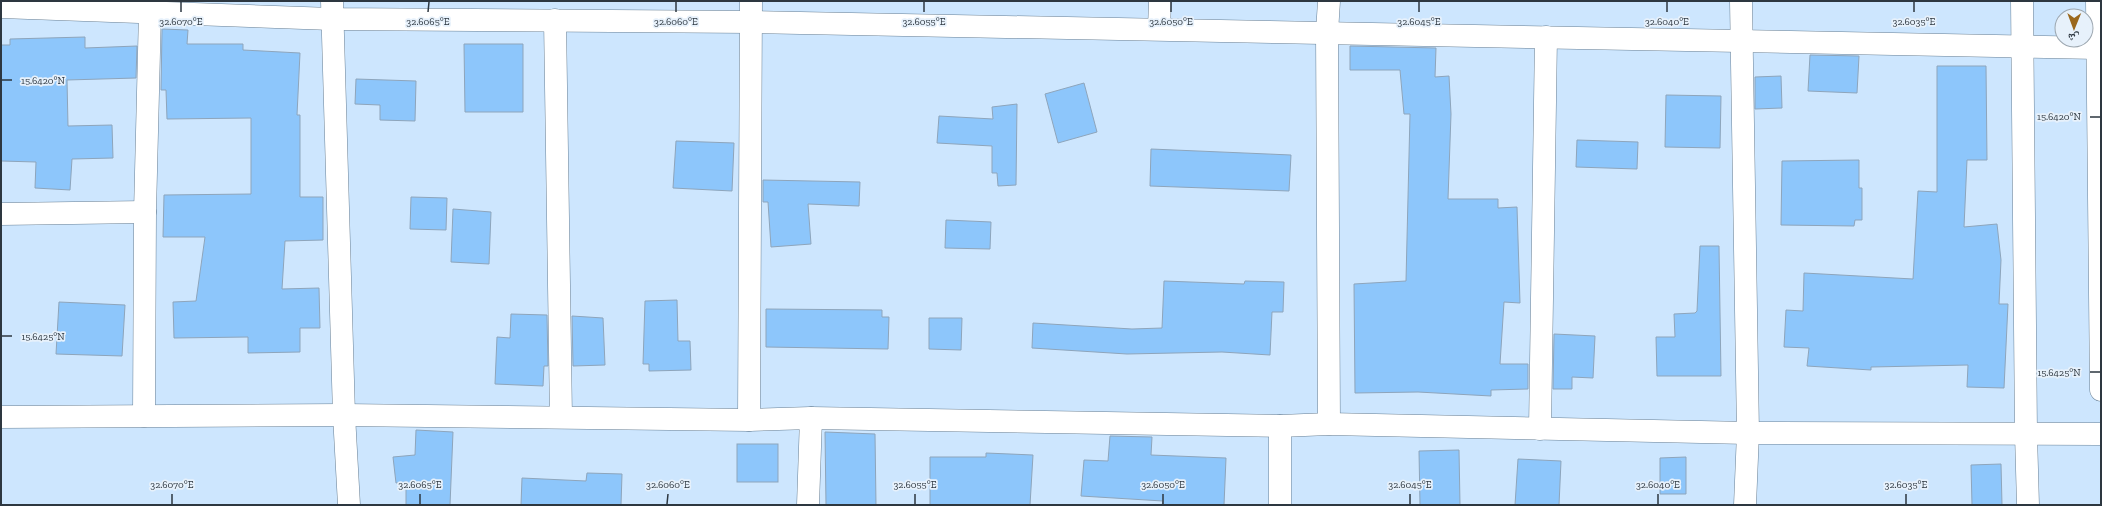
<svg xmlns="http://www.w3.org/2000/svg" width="2102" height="506" font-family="'Zilla Slab','Noto Naskh Arabic',serif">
<rect width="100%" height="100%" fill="#cde6fe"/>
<g fill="#8dc6fb" stroke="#8ea5bb">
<path d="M162,29L188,30L187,44H243V50L300,53L297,115H300V197H323V240L285,241L282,289L319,288L320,328H300V352L248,353V337L174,338L173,302L196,301L205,237H163L164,195L251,194V118L167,119L166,90H161Z"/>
<path d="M85,37V48L137,46L136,78L67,80L68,126L112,125L113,158L72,159L70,190L35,188L36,162L1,161V45H10V39Z"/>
<path d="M464,44H523V112H465Z"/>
<path d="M1350,46L1436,48L1435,77L1449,76L1451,114L1448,199H1498V208L1517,207L1520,303L1504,302L1500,364H1528V389L1491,390V396L1418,392L1355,393L1354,284L1406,281L1410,114H1404L1400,70H1350Z"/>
<path d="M1810,55L1859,56L1857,93L1808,91Z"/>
<path d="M1937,66H1986L1987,160H1967L1964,227L1997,224L2001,260L1999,304H2008L2004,388L1967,387L1968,365L1871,367V370L1807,366L1809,348L1784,347L1786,310L1803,311L1804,273L1913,279L1918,191L1937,192Z"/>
<path d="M1781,76L1782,108L1755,109V77Z"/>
<path d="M356,79L416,81L415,121L380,120V105L355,104Z"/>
<path d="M1084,83L1097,132L1058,143L1045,94Z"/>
<path d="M1666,95L1721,96L1720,148L1665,147Z"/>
<path d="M1017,104L1016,185L998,186L997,173H992V146L937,143L939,116L993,119L992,107Z"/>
<path d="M1577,140L1638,142L1637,169L1576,167Z"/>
<path d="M676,141L734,143L732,191L673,188Z"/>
<path d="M1151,149L1291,155L1289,191L1150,186Z"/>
<path d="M1859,160V188H1862V220H1855L1854,226L1781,225L1782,161Z"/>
<path d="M763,180L860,182L859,206L808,204L811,244L771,247L768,202H763Z"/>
<path d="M411,197L447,198L446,230L410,229Z"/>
<path d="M453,209L491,212L489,264L451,262Z"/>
<path d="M946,220L991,222L990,249L945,248Z"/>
<path d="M1700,246H1719L1721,376H1657L1656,337H1675L1674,314L1695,313L1697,311Z"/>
<path d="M1164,281L1244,284L1245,281L1284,282L1283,312H1272L1270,355L1222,352L1127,354L1032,348L1033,323L1132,329L1162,328Z"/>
<path d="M677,300L678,341H690L691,370L649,371V364H643L645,301Z"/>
<path d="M59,302L125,305L122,356L56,354Z"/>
<path d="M766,309L882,310V317H889L888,349L766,347Z"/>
<path d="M511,314L547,315L548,366H544L543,386L495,384L497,337L510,338Z"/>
<path d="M572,316L603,318L605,365L573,366Z"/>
<path d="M929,318H962L961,350L929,349Z"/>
<path d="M1554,334L1595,336L1593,378L1572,377V389H1553Z"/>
<path d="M416,430L453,432L450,505H406V482L396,483L393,457L415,455Z"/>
<path d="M825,432L875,434L876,505H826Z"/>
<path d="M1110,436L1152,437L1151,455L1226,458L1224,505H1162L1163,501L1081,496L1084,460L1108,461Z"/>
<rect x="737" y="444" width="41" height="38"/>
<path d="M1459,450L1460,505H1420L1419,451Z"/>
<path d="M986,453L1033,455L1030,505H930V457H986Z"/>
<path d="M1686,457V494H1660V458Z"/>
<path d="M1518,459L1561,461L1559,505H1515Z"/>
<path d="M2001,464L2002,505H1972L1971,465Z"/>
<path d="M587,473L622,474L621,505H521L522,478L586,481Z"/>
</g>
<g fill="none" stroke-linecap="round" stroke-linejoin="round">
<defs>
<g id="street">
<path d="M332,1L344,415L349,505"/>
<path d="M1741,1L1748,433L1745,505"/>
<path d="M2022,1L2026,434L2028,505"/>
<path d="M1,7L332,19L751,22L2098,48"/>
<path d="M555,20L561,417"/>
<path d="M1159,29L1160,1"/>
<path d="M1,214L145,212"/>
<path d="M144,416L145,212L150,12"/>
<path d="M1,417L344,415L749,420L811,418L1280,426L1329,424L1748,433L2101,434"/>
<path d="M749,420L751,1"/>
<path d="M1329,424L1327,32L1329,1"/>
<path d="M1280,426V505"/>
<path d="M1540,429L1546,37"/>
<path d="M808,505L811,418"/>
</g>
<path id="secondary" d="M2097,1L2101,390"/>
</defs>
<use href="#street" stroke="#698095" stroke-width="23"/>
<use href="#secondary" stroke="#698095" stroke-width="23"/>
<use href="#street" stroke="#fff" stroke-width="22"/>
<use href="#secondary" stroke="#fff" stroke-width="22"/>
</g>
<path fill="none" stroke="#2d3740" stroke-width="1.5" d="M181,12V2M428,12L429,2M676,12V2M924,12V2M1171,12V2M1419,12V2M1667,12V2M1914,12V2M2,80H12M2090,117H2100M2,336H12M2090,372H2100M172,504V494M420,504V494M667,504L668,494M915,504V494M1163,504V494M1410,504V494M1658,504V494M1906,504V494"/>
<g font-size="10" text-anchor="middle" fill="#2d3740" stroke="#e7f1fb" stroke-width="3.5" stroke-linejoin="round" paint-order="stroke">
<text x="181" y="25">32.6070°E</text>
<text x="428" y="25">32.6065°E</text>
<text x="676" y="25">32.6060°E</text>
<text x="924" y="25">32.6055°E</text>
<text x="1171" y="25">32.6050°E</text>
<text x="1419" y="25">32.6045°E</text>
<text x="1667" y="25">32.6040°E</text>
<text x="1914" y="25">32.6035°E</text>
<text x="43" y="84">15.6420°N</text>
<text x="2059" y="120">15.6420°N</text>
<text x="43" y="340">15.6425°N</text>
<text x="2059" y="376">15.6425°N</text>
<text x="172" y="488">32.6070°E</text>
<text x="420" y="488">32.6065°E</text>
<text x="668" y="488">32.6060°E</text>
<text x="915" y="488">32.6055°E</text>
<text x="1163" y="488">32.6050°E</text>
<text x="1410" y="488">32.6045°E</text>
<text x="1658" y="488">32.6040°E</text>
<text x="1906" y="488">32.6035°E</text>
</g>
<rect width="2102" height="506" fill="none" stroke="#2d3740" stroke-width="4"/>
<g transform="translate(2074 28) rotate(181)"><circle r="19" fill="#e7f1fb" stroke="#9da7b0"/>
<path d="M0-3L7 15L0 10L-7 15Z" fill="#9a671c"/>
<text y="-6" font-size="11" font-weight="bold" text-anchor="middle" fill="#2d3740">ش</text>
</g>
</svg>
